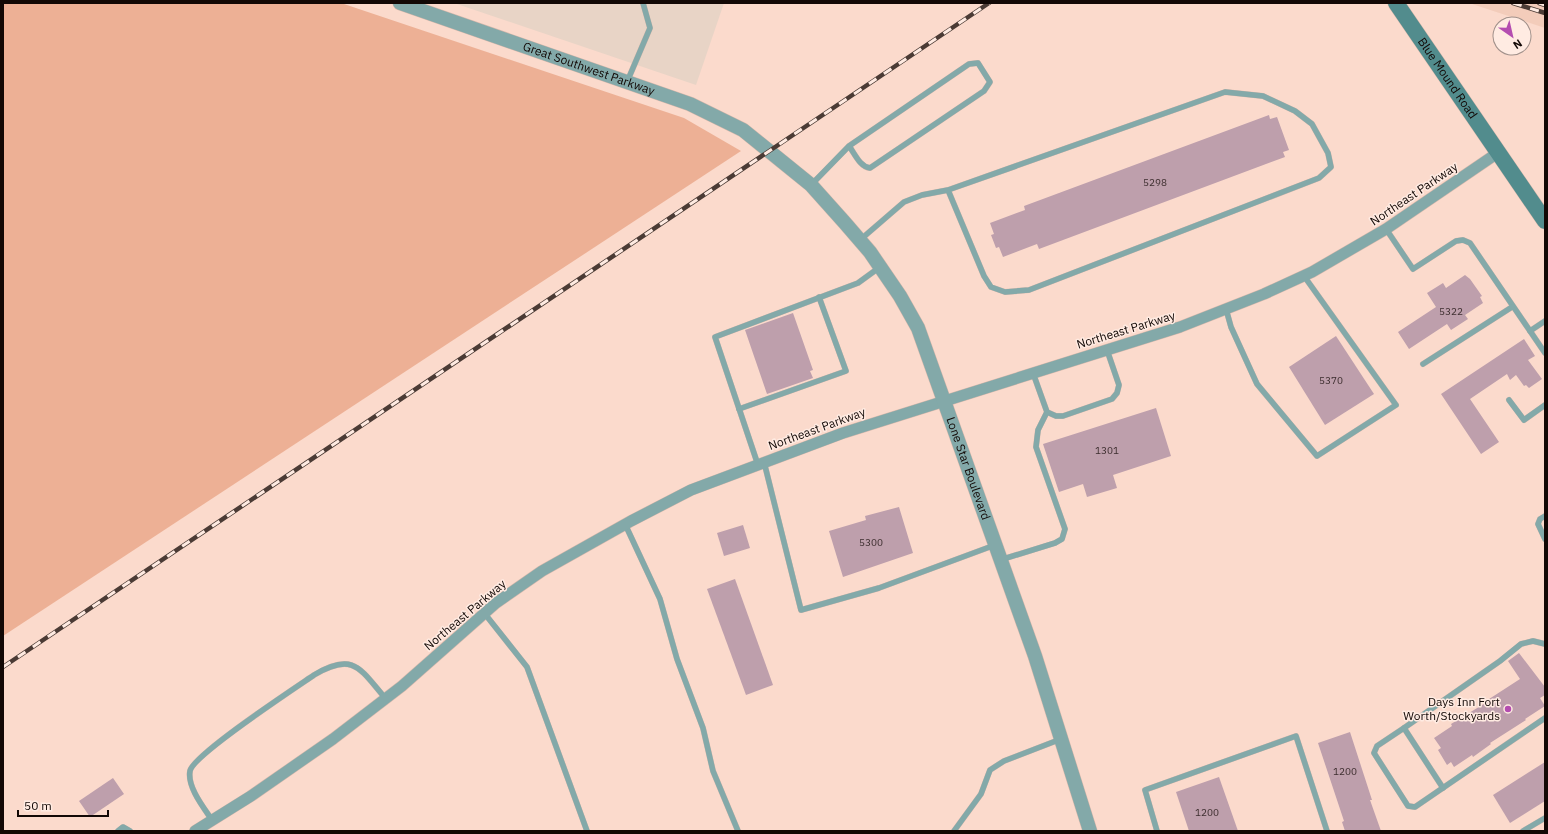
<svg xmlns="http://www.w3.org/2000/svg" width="1548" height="834" font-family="'IBM Plex Sans',sans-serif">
<rect width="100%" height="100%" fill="#fbdacc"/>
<path fill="#e8d4c6" d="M454,3H724L696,85Z"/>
<path fill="#f3ccba" d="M1469,3H1545V28Z"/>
<path fill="#edb095" d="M3,3H341L684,118L741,151L3,636Z"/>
<g fill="#be9fac">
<path d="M1269,115L1270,119L1277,117L1289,150L1283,152L1285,157L1039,249L1037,244L1003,257L999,247L996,248L991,235L994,234L990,223L1025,210L1024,206Z"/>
<path d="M1465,275L1470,279L1482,296L1480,297L1483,303L1465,315L1468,319L1451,330L1447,324L1409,349L1398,332L1436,307L1427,293L1443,283L1446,288Z"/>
<path d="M793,313L813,370L810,371L813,378L767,394L745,330Z"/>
<path d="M1336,336L1374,394L1325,425L1289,367Z"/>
<path d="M1524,339L1535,356L1528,360L1542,379L1529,388L1526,385L1524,386L1516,375L1510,380L1507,374L1470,399L1499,442L1481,454L1441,394Z"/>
<path d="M1156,408L1171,456L1113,475L1117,488L1087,497L1083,484L1059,492L1043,444Z"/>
<path d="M899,507L913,553L843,577L829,531L866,520L865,516Z"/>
<path d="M743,525L750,548L724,556L717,533Z"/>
<path d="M735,579L773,685L746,695L707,589Z"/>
<path d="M1519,653L1545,687V695L1540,698L1545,706L1525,719L1526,720L1490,743L1491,744L1473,757L1472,755L1454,767L1451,762L1447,765L1438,750L1441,748L1434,738L1452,726L1451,724L1487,702L1486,701L1520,679L1508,661Z"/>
<path d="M1350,732L1372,800H1370L1381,831H1345L1342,822L1344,821L1318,743Z"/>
<path d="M1545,762V801L1510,823L1493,795Z"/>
<path d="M1219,777L1238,831H1189L1176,792Z"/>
<path d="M113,778L124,794L90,817L79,801Z"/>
</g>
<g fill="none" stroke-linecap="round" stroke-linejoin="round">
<defs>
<g id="service">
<path d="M627,82L650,28L643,3"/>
<path d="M812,184L849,146L969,64L978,63L990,82L984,91L870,168C860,167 855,154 849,146"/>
<path d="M1386,229L1413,269L1456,241L1463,240L1470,243L1545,353"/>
<path d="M860,240L904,202L922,195L948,190L984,276L991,287L1005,292L1029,290L1319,178L1331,167L1328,153L1312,124L1295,111L1263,96L1225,92L948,190"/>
<path d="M1226,309L1231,327L1257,384L1317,456L1396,405L1304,276"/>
<path d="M1530,331L1545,321"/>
<path d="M1423,364L1512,307"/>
<path d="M1033,373L1047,412L1056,416H1063L1112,399L1117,393L1119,385L1107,350"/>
<path d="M1509,400L1524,420L1545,405"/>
<path d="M739,409L846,371L819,297"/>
<path d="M764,462L801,610L879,588L995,545"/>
<path d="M758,465L715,337L858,283L880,267"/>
<path d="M1545,516L1540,519L1538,524L1545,539"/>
<path d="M625,524L660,599L677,659L703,728L713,771L738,831"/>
<path d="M1000,560L1055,543L1062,539L1065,529L1036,447L1038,430L1047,412"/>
<path d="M485,614L527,667L587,831"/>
<path d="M1404,728L1377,746L1374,753L1408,806L1415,807L1545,718"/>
<path d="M1443,788L1404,728L1500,661L1521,644L1533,641L1545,644"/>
<path d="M212,820C204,808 187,787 190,771C193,755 295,688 314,675C354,651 360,669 386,699"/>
<path d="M118,831L123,827L130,831"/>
<path d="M954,831L981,794L990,770L1004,761L1061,739"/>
<path d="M1157,831L1145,790L1296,736L1327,831"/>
<path d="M1523,831L1545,818"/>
</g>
<path id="minor" d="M195,831L251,796L333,739L402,686L496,603L542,571L631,521L691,490L843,433L1180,327L1264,294L1312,272L1386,229L1499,152"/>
<g id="tertiary">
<path id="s1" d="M400,3L690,104L743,130L811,185L845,223L870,252L900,296L918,328L1035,656L1090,831"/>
</g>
<g id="secondary">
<path id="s2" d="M1396,3L1545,221"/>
</g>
</defs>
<use href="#service" stroke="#d6b8ac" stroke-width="6"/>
<use href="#minor" stroke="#d6b8ac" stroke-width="12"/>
<use href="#tertiary" stroke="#d6b8ac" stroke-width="15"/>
<use href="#secondary" stroke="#d6b8ac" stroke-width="17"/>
<use href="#service" stroke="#83a9a9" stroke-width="5.5"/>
<use href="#minor" stroke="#83a9a9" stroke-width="11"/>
<use href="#tertiary" stroke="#83a9a9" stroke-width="14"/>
<use href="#secondary" stroke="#528c8d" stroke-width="16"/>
<defs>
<g id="rail">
<path d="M1513,3L1545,13"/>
<path d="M1539,3L1545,5"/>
<path d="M3,667L989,3"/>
</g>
</defs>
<use href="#rail" stroke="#4b3b35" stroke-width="4.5"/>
<use href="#rail" stroke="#ffebe2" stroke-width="3" stroke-dasharray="9" stroke-linecap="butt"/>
</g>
<circle fill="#b44db0" stroke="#ffebe2" stroke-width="1.5" cx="1508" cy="709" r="4"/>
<g text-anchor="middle" stroke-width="3" stroke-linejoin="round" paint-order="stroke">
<g font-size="10" fill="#3d2e2f">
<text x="1155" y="186">5298</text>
<text x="1451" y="315">5322</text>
<text x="1331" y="384">5370</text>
<text x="1107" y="454">1301</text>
<text x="871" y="546">5300</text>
<text x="1345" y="775">1200</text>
<text x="1207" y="816">1200</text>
</g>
<g font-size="12" fill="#120805" stroke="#ffebe2">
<text dy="4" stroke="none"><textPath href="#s1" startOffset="200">Great Southwest Parkway</textPath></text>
<text dy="4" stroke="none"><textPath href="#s2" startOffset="91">Blue Mound Road</textPath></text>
<text transform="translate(1414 194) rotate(-34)" y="4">Northeast Parkway</text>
<text transform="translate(1126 330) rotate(-17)" y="4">Northeast Parkway</text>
<text transform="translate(817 429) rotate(-20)" y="4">Northeast Parkway</text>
<text dy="4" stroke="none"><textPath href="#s1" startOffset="782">Lone Star Boulevard</textPath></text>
<text transform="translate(465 615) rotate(-40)" y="4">Northeast Parkway</text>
</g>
<g font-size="12" fill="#120805" stroke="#ffebe2" text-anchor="end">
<text x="1500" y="706">Days Inn Fort<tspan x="1500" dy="14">Worth/Stockyards</tspan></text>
</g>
</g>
<rect width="1548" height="834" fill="none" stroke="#120805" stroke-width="8"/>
<g transform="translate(1512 36) rotate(146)"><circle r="19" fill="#ffebe2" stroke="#a0908a"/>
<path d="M0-3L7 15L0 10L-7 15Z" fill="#b44db0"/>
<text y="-6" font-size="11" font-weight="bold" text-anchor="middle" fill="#120805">N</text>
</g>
<path d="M18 810v6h90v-6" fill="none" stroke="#120805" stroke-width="2"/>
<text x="24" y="810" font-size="12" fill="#120805" stroke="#ffebe2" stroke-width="3" paint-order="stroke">50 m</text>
</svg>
